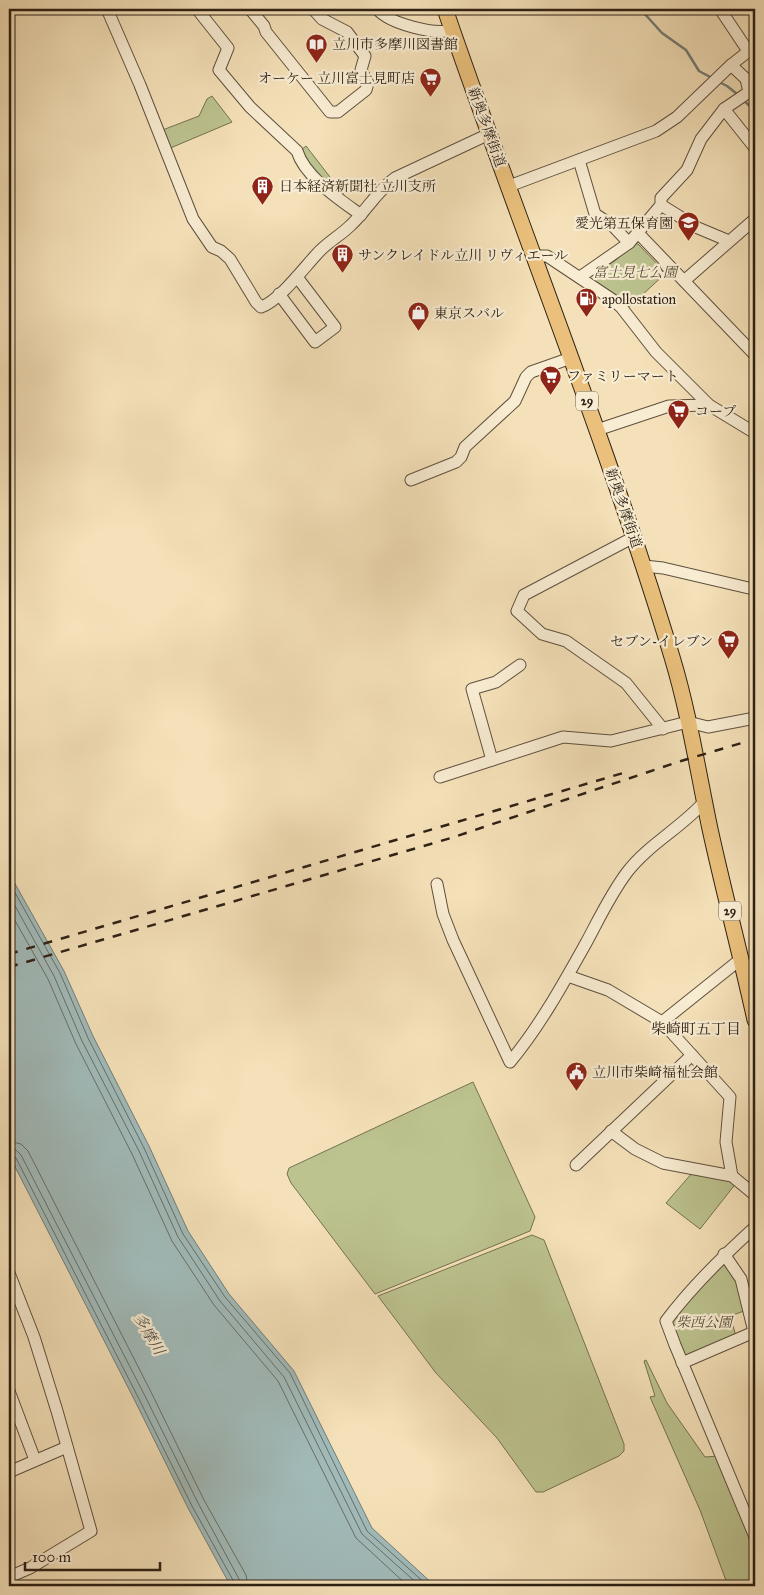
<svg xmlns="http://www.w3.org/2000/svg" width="764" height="1595" font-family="'IM FELL Great Primer','Noto Serif JP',serif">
<rect width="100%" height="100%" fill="#f5e1b9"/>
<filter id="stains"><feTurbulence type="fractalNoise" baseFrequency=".004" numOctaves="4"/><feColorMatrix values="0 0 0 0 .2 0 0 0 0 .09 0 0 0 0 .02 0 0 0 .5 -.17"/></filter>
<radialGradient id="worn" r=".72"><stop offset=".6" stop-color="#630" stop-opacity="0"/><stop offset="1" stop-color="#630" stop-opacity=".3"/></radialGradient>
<g fill="#bcc38f" stroke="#747252">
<path d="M212,96L232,122L168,149L160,131L199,116L207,99Z"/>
<path d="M306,146L344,195C328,184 308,170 301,150Z"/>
<path d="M633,244H638L666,273L629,307L623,300L594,280L593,275L616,260Z"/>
<path d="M473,1082L535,1217L530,1231L375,1294L291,1183L287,1174L289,1168Z"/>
<path d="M693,1172L737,1182L700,1229L666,1203Z"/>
<path d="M532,1235L544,1240L624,1444V1451L619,1456L543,1492H536L497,1438L436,1373L378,1296Z"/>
<path d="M718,1263H726L738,1281L744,1311L730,1316L736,1336L685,1358L671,1321Z"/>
<path d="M646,1360L667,1403L705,1457L718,1456L755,1544V1586H728L700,1510L650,1397L655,1396L644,1361Z"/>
</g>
<path fill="#a1bbba" stroke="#737d78" d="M9,873L64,971L93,1036L149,1146L188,1231L229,1294L294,1371L372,1528L435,1586H231L229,1583L188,1508L135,1401L9,1155Z"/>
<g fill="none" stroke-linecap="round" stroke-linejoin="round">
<g stroke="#676e68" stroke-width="1">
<path d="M9,882L60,973L88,1038L144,1148L183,1234L225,1297L290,1373L367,1531L428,1586"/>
<path d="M9,895L54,976L82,1041L139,1151L178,1237L220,1301L284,1377L362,1534L420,1586"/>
<path d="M9,910L48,979L76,1044L132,1154L172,1241L214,1305L278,1381L356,1538L408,1586"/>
<path d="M9,1141L21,1144L28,1151L151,1392L204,1500L246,1575L248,1586"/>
<path d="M9,1148L15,1149L21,1155L145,1396L198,1503L239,1579L241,1586"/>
<path d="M9,1154L13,1155L16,1158L139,1399L192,1506L234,1582L235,1586"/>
</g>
<g stroke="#737d78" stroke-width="2.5">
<path d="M638,9L643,12L662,33L686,50L699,71L712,78"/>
<path d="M719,82L727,86L737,94"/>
<path d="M743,100L751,107L755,113"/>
<path d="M9,1378L13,1388"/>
</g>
<defs>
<g id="minor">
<path d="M107,9L140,85L193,219L212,247L221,251L230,259L256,302L261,307C279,301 303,269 316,255C326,243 340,236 351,225C367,210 377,191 395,178L489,134"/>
<path d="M197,9L228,48L219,70L250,107L297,151C305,177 339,199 361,215"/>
<path d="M250,9L264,26L266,32L330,112H338L366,90L368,83L361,70L365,56L347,32L322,19L313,9"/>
<path d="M377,9C390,24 434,35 452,30"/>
<path d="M720,9L748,51"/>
<path d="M724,109L755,148"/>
<path d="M579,160L595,214L613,226L629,243"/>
<path d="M509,186L656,131L677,117L731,65L755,46"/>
<path d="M661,205L698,228L729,241"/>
<path d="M638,233L755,355"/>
<path d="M533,256H547L613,300L621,307L656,352L709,405L755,433"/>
<path d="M580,277L629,243L661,205V198L687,170L701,139L724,109L749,92L746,79L731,65"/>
<path d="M684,281L755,219"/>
<path d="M279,294L315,342L335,327L297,277"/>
<path d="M597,430L669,406L709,405"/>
<path d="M411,480L456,462L461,457L465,447L515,401L526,377L531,372L571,358"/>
<path d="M634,537L524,595L517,611L542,634L566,641L626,683L663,729"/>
<path d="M644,566L663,568L753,589"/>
<path d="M492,760L472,689L496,682L520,665"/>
<path d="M440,777L563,737L611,741L688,722L708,727L755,718"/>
<path d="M437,884L443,914L453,940L510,1062C540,1026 563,984 586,943C599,919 611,893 628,871C648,845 682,827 704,802"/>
<path d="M568,976L608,990L662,1022L730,1097L726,1142L732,1176"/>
<path d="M662,1022L742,958"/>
<path d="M611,1131L635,1149L663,1163L732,1176L755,1195"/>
<path d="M576,1165L692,1055"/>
<path d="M755,1227C723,1256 692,1286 666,1321L675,1345L755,1537"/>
<path d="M724,1254L741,1279L755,1336"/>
<path d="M9,1273L34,1337L57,1411L91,1531L30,1568L9,1577"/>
<path d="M682,1363L754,1332"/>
<path d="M9,1391L35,1460"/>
<path d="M9,1472L67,1447"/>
</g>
<path id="major" d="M445,9C519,225 606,438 672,657C689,713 698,772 710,829C724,893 741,956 755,1020"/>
</defs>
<use href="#minor" stroke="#5f503e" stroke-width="13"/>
<use href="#major" stroke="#2d2015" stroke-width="17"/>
<use href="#minor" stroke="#f8ecd2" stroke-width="11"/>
<use href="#major" stroke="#eac07c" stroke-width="15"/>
<g stroke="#2d2015" stroke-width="2.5" stroke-dasharray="9 9" stroke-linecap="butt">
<path d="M9,954L630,771"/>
<path d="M9,967L451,838L681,761L755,739"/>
</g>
</g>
<defs>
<symbol id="library-pin" viewBox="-11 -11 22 30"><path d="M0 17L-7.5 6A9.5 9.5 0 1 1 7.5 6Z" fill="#8f2418" stroke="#f8ecd2"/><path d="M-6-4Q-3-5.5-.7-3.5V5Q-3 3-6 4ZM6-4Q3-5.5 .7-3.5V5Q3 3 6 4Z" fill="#fff"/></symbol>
<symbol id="supermarket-pin" viewBox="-11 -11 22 30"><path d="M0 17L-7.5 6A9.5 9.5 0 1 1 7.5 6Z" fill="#8f2418" stroke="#f8ecd2"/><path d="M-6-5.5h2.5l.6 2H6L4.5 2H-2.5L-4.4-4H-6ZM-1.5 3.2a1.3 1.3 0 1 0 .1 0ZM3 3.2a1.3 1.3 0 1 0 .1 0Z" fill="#fff"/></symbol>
<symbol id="building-pin" viewBox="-11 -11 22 30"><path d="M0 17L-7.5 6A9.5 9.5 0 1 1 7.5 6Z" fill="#8f2418" stroke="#f8ecd2"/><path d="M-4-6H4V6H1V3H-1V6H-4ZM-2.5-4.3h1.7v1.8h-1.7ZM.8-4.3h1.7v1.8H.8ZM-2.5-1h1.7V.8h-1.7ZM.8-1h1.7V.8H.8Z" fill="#fff"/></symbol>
<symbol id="school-pin" viewBox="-11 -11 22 30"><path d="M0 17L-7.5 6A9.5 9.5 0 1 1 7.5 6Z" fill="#8f2418" stroke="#f8ecd2"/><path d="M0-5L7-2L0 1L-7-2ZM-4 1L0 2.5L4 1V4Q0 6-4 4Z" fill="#fff"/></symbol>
<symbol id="fuel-pin" viewBox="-11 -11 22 30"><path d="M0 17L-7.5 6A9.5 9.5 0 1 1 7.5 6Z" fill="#8f2418" stroke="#f8ecd2"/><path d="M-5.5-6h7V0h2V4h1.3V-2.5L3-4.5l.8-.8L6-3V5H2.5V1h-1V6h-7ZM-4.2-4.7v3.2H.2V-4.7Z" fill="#fff"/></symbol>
<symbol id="shop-pin" viewBox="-11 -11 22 30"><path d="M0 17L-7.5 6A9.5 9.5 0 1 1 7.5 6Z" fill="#8f2418" stroke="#f8ecd2"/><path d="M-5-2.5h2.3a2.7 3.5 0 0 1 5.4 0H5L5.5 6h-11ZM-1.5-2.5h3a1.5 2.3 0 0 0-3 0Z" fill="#fff"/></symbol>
<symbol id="civic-pin" viewBox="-11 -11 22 30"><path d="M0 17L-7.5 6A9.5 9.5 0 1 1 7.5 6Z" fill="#8f2418" stroke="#f8ecd2"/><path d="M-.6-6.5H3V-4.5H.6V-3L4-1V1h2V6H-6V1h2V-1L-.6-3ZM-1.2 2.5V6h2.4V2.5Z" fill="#fff"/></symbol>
</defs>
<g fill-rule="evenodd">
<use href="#library-pin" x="304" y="32" width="25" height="34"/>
<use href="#supermarket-pin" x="418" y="66" width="25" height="34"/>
<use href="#building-pin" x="250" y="174" width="25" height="34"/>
<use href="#school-pin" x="676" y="210" width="25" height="34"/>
<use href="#building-pin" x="330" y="242" width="25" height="34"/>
<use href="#fuel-pin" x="574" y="286" width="25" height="34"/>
<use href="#shop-pin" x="406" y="300" width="25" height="34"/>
<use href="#supermarket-pin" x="538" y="364" width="25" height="34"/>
<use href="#supermarket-pin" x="666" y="398" width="25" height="34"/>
<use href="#supermarket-pin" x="716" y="628" width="25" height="34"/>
<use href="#civic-pin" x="564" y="1060" width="25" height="34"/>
</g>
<g text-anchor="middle" stroke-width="4.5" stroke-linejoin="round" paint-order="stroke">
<g fill="#f8ecd2" stroke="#6a5d4e" stroke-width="1">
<rect x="576" y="391.5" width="22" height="19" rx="4"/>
<rect x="719" y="901.5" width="22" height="19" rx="4"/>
</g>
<g font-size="12" font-weight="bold" fill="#2d2015">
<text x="587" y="405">29</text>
<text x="730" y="915">29</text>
</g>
<g font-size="14" fill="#2d2015" stroke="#f8ecd2" text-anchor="start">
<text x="332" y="49">立川市多摩川図書館</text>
<text x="415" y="83" text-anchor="end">オーケー 立川富士見町店</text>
<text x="279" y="191">日本経済新聞社 立川支所</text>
<text x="673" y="228" text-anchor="end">愛光第五保育園</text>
<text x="358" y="260">サンクレイドル立川 リヴィエール</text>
<text x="602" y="304">apollostation</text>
<text x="434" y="318">東京スバル</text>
<text x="567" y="381">ファミリーマート</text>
<text x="695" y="416">コープ</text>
<text x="713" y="646" text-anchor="end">セブン-イレブン</text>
<text x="592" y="1077">立川市柴崎福祉会館</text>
</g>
<g font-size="14" fill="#2d2015" stroke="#f8ecd2">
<text transform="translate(487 127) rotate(70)" y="5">新奥多摩街道</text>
<text transform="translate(624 508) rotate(71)" y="5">新奥多摩街道</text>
</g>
<g font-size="14" font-style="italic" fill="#58513a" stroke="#f8ecd2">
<text x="635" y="277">富士見七公園</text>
<text x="704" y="1327">柴西公園</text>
</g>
<g font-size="15" fill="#2d2015" stroke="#f8ecd2">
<text x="696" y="1034">柴崎町五丁目</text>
</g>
<g font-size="15" font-style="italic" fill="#504e47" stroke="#f8ecd2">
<text transform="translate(149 1334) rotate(59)" y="5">多摩川</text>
</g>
</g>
<rect width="764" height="1595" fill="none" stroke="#f5e1b9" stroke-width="30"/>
<rect x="10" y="10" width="744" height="1575" fill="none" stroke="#2d2015" stroke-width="2.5"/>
<rect x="15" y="15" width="734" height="1565" fill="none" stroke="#2d2015"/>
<path d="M25 1562v8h135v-8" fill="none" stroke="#2d2015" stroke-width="2.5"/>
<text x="32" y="1562" font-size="15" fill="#2d2015" stroke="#f8ecd2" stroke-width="4" paint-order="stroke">100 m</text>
<rect width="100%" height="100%" filter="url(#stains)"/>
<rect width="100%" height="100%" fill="url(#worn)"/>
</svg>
